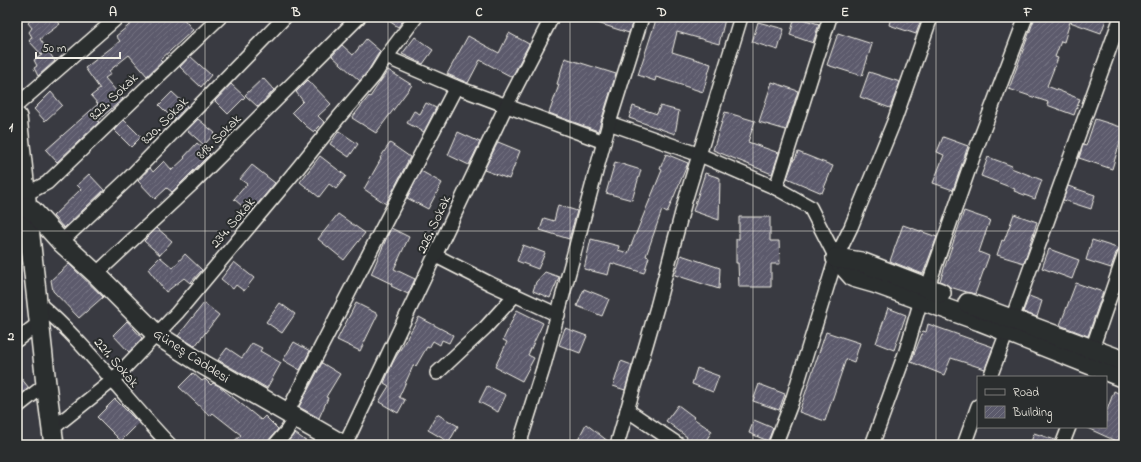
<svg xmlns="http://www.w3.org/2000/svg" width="1141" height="462" font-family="'Indie Flower',sans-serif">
<defs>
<pattern id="building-hatch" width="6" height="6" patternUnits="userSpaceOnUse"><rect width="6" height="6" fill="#5b5a6c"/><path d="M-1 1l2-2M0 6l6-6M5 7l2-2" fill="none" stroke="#737281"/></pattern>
</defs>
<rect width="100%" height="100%" fill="#393a41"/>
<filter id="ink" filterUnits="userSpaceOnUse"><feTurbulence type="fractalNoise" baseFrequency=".025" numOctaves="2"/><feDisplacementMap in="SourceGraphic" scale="8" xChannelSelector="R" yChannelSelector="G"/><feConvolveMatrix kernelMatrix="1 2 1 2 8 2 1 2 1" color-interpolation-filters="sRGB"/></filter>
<g filter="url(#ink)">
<g fill="url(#building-hatch)" stroke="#f4f1e8">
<path d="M33,17H54L60,24L40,39L55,61L38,76L34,68L37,66L34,60L42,55L29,41L32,37L29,32L32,28L28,23Z"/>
<path d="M137,17H182L193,30L160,60L162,62L147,76L129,55L109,71L111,74L105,78L123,99L97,121L99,122L57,162L46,150L98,104L91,96L100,89L85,68L120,41L116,36L133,22V21Z"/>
<path d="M383,17H406L398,27Z"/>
<path d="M586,17H634L629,33L585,19Z"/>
<path d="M657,17H716L725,19L719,44L677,32L672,52L711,64L703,92L656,77L655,81L638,75Z"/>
<path d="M795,17L819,24L813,43L790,35Z"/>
<path d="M891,17H922L916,34L889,25Z"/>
<path d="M1035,17H1107L1101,33L1070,22L1064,42L1061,41L1055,57L1058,58L1047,86L1080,99L1074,115L1047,105L1048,102L1009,89Z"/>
<path d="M758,22L784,29L778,50L752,42Z"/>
<path d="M509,33L529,44L512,77L480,60L468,83L447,74L468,36L499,53Z"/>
<path d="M838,33L872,44L862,76L827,65Z"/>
<path d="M415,37L433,50L423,64L402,54Z"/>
<path d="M366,39L380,51L368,71L360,81L332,56L342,45L353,55Z"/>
<path d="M190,56L211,75L201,87L180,67Z"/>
<path d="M565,58L616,74L598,131L549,113L559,85L557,84Z"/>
<path d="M388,70L412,85L376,133L352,118L369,96L370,97Z"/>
<path d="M869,72L900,82L890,108L860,97Z"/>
<path d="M263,78L274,90L258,107L245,95Z"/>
<path d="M308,80L331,104L318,116L324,122L314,132L306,126L292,112L303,101L296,92Z"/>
<path d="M772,82L798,91L786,130L759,122Z"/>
<path d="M231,84L245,97L228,114L215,101Z"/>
<path d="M51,92L62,105L45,121L34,109Z"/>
<path d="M172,92L187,106L174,120L159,105Z"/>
<path d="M426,103L436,108L424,132L407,123L414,111L420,114Z"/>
<path d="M633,106L657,114L660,106L679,111L675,134L629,118Z"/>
<path d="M725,112L755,121L748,142L779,153L772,174L713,150Z"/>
<path d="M198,119L215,133L204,145L187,130Z"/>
<path d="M1095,119L1124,128L1112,169L1079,158L1083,145L1086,146Z"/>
<path d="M124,120L141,137L131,147L114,130Z"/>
<path d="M339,131L358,144L349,157L330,144Z"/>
<path d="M458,132L480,142L469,165L448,155Z"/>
<path d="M943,137L968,146L953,190L933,183L944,155L937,152Z"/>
<path d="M498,142L520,151L509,179L484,170Z"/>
<path d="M197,143L210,154L172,192L167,188L155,199L138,181L150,168L153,172L164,161L172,170L185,158L184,157Z"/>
<path d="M390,143L410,157L386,204L364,189L381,159L380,158Z"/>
<path d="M798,152L833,166L822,193L787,178L794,159H795Z"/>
<path d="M666,154L688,163L667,213L662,210L646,256L649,257L644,273L611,263L608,275L584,269L591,239L619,246L618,250L628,253L662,170L660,169Z"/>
<path d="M320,156L346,176L336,189L329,184L319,197L300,182Z"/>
<path d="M988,157L1012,166L1011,168L1042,180L1035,199L1014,191L1015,189L981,176Z"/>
<path d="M615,162L641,170L632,200L606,193Z"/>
<path d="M252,165L275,183L250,213L234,199L247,184L240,179Z"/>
<path d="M421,171L442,183L428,209L407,198Z"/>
<path d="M705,173L720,178L719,220L693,211Z"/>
<path d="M89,174L104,190L64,228L53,216L81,189L77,185Z"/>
<path d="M1068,186L1095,195L1091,209L1063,200Z"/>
<path d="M558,205L577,211L569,239L540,230L544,218L554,221Z"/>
<path d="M964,211L990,220L979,252L989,256L975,294L966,292L950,287L940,281Z"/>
<path d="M338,214L365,233L344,260L318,239Z"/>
<path d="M1014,214L1037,222L1024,263L997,255L1002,240L1004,241Z"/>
<path d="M739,217H770V241H779L780,264H771V287H739L738,263H736V239H739Z"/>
<path d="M903,225L937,237L923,274L890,261Z"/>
<path d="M157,228L172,241L160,255L144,241Z"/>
<path d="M391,228L409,237L394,269L415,279L408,294L391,286L392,284L371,274Z"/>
<path d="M1092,240L1120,249L1116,253L1111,268L1086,260Z"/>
<path d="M523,245L545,253L538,269L517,261Z"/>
<path d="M1049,249L1079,260L1072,279L1042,268Z"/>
<path d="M185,254L202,270L190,283L184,278L166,292L148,269L160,257L173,268Z"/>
<path d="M681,255L720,268L719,289L675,275Z"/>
<path d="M234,262L254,278L244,291L236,285L233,289L221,279Z"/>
<path d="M69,264L103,297L79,318L53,291L51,280Z"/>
<path d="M545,272L559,277L550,298L533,291L536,282Z"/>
<path d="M1076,283L1103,292L1088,336L1060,325Z"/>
<path d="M584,289L609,299L602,316L577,306Z"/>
<path d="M1029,296L1042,301L1037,317L1023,312Z"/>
<path d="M204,303L219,315L195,346L178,336Z"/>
<path d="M280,303L295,314L282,333L266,322Z"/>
<path d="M356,303L378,314L360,351L337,340Z"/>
<path d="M888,308L906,315L894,350L876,343Z"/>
<path d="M517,310L543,323L528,355L534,358L522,381L495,367L507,342L503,340Z"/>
<path d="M419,317L453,335L449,343L442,340L440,345L433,341L429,348L427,347L416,366L414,364L399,397L405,400L398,413L379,402L389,386L384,383L393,362Z"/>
<path d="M127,321L142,338L129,352L113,335Z"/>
<path d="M928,324L993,347L985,369L951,358L944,375L911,362L923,331L926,332Z"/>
<path d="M565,328L587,336L580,353L559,345Z"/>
<path d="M826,332L860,343L854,362L846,359L825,421L799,412Z"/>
<path d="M294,342L310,351L300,370L283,360Z"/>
<path d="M252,343L262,348L260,351L281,363L267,388L218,360L227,348L242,358Z"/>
<path d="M621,361L632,365L625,390L613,386Z"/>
<path d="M322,363L340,374L326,397L328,398L319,418L299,407Z"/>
<path d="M697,368L719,376L713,392L692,384Z"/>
<path d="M17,373L29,388L17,397Z"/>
<path d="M193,373L202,381L205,379L211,385L213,383L219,386L261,420L265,416L278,429L269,440L267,445H230L241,435L213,413L210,416L179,387Z"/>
<path d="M759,384L785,394L779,410L753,401Z"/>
<path d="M487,386L506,395L498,412L479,402Z"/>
<path d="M1114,391L1124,396V438L1120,437L1118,442L1085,427H1106V413Z"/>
<path d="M115,399L139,423L121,441L97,417Z"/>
<path d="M678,405L694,417L693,418L712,431L703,445H695L686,439L687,437L666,421Z"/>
<path d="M437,414L458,426L449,442L428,430Z"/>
<path d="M754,420L773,428L768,441L749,433Z"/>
<path d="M586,424L609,442V445H575Z"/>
<path d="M295,433L311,445H285Z"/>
<path d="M1034,433L1055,440L1054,445H1030Z"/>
</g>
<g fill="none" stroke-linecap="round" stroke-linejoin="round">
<defs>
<g id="street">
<path d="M386,57L456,87L604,142"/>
<path d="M17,105L118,17"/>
<path d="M609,123L700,155L776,188L810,207L836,258"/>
<path d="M776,188L830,17"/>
<path d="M26,194L47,183L220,17"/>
<path d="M61,242L129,178L285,17"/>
<path d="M436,256L491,284L558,315"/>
<path d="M96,274L192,184L359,17"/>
<path d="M927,289L972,160L1026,17"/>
<path d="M37,302C87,344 125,399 170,445"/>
<path d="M1012,319L1121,17"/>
<path d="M17,340L40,322"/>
<path d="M1092,349L1124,256"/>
<path d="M437,373L485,328L515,295"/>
<path d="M990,377L1007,332"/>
<path d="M17,407L46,384"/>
<path d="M627,410L679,445"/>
<path d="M287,413L374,244L456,87"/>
<path d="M52,429L112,381L177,313L298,168L339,117L374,76L386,57L416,17"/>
<path d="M275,445L286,432L295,418"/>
<path d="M345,445L506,106L552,17"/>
<path d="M519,445L543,369L609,123L642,17"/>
<path d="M617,445L657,307L685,201L741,17"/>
<path d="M775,445L792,401L836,258L851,227L895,119L931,17"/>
<path d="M872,445L906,351L921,300"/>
<path d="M964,445L978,406"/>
<path d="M1062,445L1069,427"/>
</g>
<g id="secondary">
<path d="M17,117L46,384L54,445"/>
<path d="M26,207L33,211L61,242L96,274L157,335L204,365L343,445"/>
<path d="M836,258L853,277L874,283L980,321L1124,378"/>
<path d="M836,258L861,262L941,293"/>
<path d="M968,303L1124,361"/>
</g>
</defs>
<use href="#street" stroke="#f4f1e8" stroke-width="16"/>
<use href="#secondary" stroke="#f4f1e8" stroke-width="22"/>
<use href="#street" stroke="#2a2d2e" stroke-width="13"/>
<use href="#secondary" stroke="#2a2d2e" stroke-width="19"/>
</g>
</g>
<path fill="none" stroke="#f4f1e8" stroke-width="1" stroke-opacity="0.55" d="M205,17V445M388,17V445M570,17V445M753,17V445M936,17V445M17,231H1124"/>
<g text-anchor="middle" stroke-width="4" stroke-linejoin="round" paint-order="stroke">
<g font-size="14" fill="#f4f1e8" stroke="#2a2d2e">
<text transform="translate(113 96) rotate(-44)" y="5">822. Sokak</text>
<text transform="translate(164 120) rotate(-45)" y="5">820. Sokak</text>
<text transform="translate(218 136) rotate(-45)" y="5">818. Sokak</text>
<text transform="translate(232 222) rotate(-50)" y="5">234. Sokak</text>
<text transform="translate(433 224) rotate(-65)" y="5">226. Sokak</text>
<text transform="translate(192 355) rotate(33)" y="5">Güneş Caddesi</text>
<text transform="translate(117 362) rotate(49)" y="5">221. Sokak</text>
</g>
</g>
<rect width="1141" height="462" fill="none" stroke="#2a2d2e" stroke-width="44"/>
<rect x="977" y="376" width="130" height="52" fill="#2a2d2e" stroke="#7b7b78"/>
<rect x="985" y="389" width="20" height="6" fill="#2a2d2e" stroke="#7b7b78"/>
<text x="1013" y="396" font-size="12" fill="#f4f1e8">Road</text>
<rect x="985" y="406" width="20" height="12" fill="url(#building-hatch)" stroke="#7b7b78"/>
<text x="1013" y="416" font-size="12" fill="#f4f1e8">Building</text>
<path d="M36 52v6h84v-6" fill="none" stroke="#f4f1e8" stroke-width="2"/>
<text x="42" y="52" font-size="12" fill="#f4f1e8" stroke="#2a2d2e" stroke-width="3" paint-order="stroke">50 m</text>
<rect x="22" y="22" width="1097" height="418" fill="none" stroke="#f4f1e8" stroke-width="1.5"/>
<g font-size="13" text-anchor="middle" font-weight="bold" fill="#f4f1e8">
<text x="113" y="16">A</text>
<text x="296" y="16">B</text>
<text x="479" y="16">C</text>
<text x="662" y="16">D</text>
<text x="845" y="16">E</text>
<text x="1028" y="16">F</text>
<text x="11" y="131">1</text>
<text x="11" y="340">2</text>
</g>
</svg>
